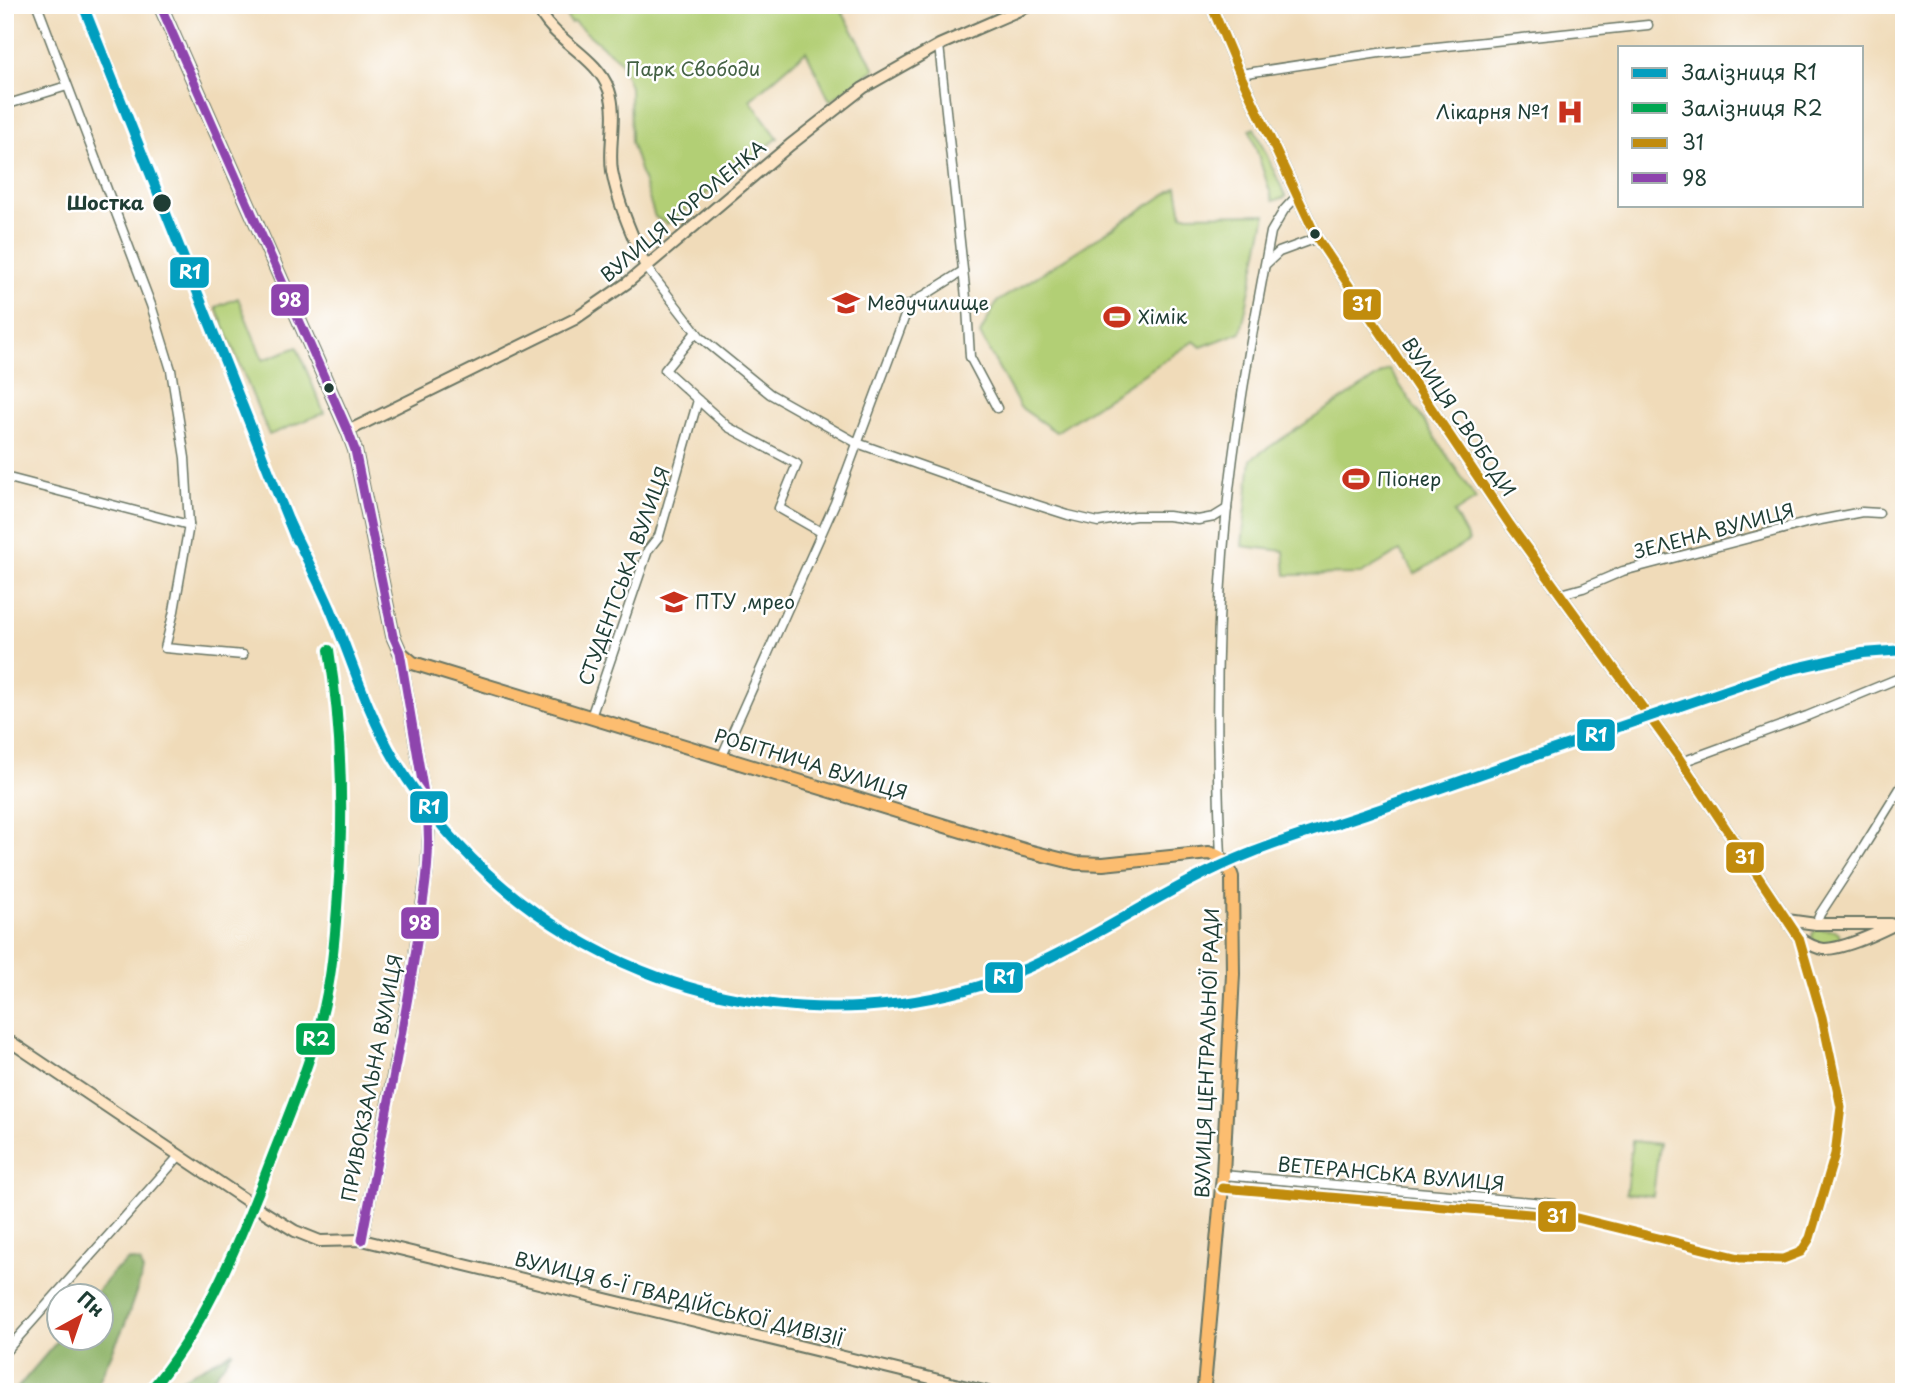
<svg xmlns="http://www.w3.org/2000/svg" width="1909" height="1397" font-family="'Playpen Sans',sans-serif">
<rect width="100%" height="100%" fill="#fff"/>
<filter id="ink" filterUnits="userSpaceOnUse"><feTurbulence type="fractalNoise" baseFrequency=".0143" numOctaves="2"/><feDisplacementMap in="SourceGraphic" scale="14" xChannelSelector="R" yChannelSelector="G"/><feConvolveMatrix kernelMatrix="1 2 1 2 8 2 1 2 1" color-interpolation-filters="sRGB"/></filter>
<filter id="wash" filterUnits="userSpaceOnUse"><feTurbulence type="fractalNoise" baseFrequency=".00686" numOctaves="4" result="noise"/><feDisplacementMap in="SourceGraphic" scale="28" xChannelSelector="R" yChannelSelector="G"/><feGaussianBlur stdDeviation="1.57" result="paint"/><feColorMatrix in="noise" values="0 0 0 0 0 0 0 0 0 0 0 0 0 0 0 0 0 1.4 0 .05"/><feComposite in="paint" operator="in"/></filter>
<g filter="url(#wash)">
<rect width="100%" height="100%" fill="#f0dbb9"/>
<g fill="#b2cf75" stroke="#688654" stroke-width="2">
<path d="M566,5H838L875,69L830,101L806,51L750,100L778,138L667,224L655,217L631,142L630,87L620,61L574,22L570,23L562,7Z"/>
<path d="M1254,128L1286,197L1273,201L1250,130Z"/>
<path d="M1177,187L1182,215L1266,214L1241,332L1201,347L1194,341L1056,432L1020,407L980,334L997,302Z"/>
<path d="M238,298L263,360L297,347L324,413L269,435L216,307Z"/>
<path d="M1389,369L1476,499L1454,513L1469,541L1415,574L1400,551L1361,574L1286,575L1284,551L1242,546L1251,459Z"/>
<path d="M1817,929L1835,930L1839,933L1840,938L1834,944H1820L1813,941L1812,934Z"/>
<path d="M1632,1141L1659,1144L1653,1196L1626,1193Z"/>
</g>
<g fill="#8db266" stroke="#56784d" stroke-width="2">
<path d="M129,1260L140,1262L143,1272L125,1324L94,1392H14L60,1338H102V1296L94,1295L113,1272Z"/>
<path d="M233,1351L203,1392H169L181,1379Z"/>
</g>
</g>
<g filter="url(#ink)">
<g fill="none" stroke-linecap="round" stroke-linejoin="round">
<defs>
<g id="street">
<path d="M37,5L151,305L171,370L185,458L189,525L174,611L165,648L243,655"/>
<path d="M939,45L967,307L970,357L997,408"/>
<path d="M1240,74L1379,53L1648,25"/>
<path d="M5,105L67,86"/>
<path d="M1266,264L1279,252L1317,238"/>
<path d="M646,267L700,337L770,394L857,443L981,487L1068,515L1098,522L1135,516H1168L1198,520L1214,517L1227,509"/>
<path d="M696,332L665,370L728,427L797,464L779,508L821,532"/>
<path d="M5,477L189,525"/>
<path d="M1561,594L1583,588L1623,571L1810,522L1862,512L1879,513"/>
<path d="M591,717L648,550L659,536L698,400"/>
<path d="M722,756L835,503L909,305L963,271"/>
<path d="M1682,762L1807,716L1904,676"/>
<path d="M1221,856C1216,755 1215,654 1223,553C1231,445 1251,338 1271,232L1284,210L1297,196"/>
<path d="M1816,924L1820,914L1858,856L1904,782"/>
<path d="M1223,1175L1555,1204L1575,1217"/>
<path d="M1222,1188L1577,1218L1740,1258L1783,1259L1801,1252L1810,1238L1817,1219L1835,1154L1841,1107L1822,1017L1799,938"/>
<path d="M5,1352L180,1155"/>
</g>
<g id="secondary">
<path d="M537,5C552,42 596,54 609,90C618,116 608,145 612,171C618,204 633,237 646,267"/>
<path d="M1211,5L1240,74L1317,238L1510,525L1677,755L1799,938C1806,943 1815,948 1824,949C1846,949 1884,930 1904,920"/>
<path d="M348,431L575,319L627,283L790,145L863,88L939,45L1031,5"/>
<path d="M1787,920L1816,924H1890"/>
<path d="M5,1038L253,1205L295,1231L320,1241L362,1240L988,1392"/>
<path d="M362,1240L412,974L427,872L429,824L400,652"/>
</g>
<path id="primary" d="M160,5L348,431L355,450L393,636L400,652L413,663L1024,850L1076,863L1103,864L1209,853C1224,857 1227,862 1232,877L1233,974L1223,1175L1204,1387"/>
</defs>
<use href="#street" stroke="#687463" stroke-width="11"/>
<use href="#secondary" stroke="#687463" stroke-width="14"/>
<use href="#primary" stroke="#687463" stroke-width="16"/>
<use href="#street" stroke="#fff" stroke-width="8"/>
<use href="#secondary" stroke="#fee5c5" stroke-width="10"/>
<use href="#primary" stroke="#fcbd6f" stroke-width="12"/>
<defs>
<path id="bus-1" d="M1211,5L1240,74L1317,238L1510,525L1677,755L1799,938L1822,1017L1841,1107L1835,1154L1810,1238L1801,1252L1783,1259L1740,1258L1577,1218L1222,1188"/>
<path id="bus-2" d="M160,5L348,431L355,450L393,636L400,652L426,805C433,851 424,897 417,942C402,1042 380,1141 362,1240"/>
</defs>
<use href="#bus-1" stroke="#fff" stroke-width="14"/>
<use href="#bus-2" stroke="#fff" stroke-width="14"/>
<use href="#bus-1" stroke="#c18c0d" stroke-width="9"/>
<use href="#bus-2" stroke="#8e44ad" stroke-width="9"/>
<defs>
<g id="rail-1">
<path d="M83,5L296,540"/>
<path d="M288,520C302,550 318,580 331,610C352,661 367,712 395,760C513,956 745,1049 966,990C1069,962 1153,891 1251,853C1293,836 1338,824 1380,809C1514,762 1649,717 1783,671L1863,653L1904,650"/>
</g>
<path id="rail-2" d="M149,1392C202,1330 232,1258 262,1183C286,1119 316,1055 328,988C334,956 336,924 338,893C344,811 342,731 329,650"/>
</defs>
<use href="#rail-1" stroke="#fff" stroke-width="16"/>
<use href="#rail-2" stroke="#fff" stroke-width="16"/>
<use href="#rail-1" stroke="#039ebf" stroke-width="10"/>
<use href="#rail-2" stroke="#00a651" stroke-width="10"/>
</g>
</g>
<defs>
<symbol id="hospital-bare" viewBox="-9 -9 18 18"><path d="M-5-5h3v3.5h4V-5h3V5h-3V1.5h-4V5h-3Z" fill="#c8321e" stroke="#fff" stroke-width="2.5" paint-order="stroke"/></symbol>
<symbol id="university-bare" viewBox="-9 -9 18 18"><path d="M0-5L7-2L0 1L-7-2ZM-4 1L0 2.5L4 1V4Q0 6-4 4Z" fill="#c8321e" stroke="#fff" stroke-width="2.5" paint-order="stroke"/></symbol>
<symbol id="stadium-bare" viewBox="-9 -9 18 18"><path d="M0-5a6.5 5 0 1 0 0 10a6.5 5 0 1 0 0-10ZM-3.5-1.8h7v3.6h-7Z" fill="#c8321e" stroke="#fff" stroke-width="2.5" paint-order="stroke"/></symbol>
</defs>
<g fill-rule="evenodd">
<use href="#hospital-bare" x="1551" y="93" width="38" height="38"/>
<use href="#university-bare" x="827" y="284" width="38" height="38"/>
<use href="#stadium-bare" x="1098" y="298" width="38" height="38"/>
<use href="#stadium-bare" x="1337" y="460" width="38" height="38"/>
<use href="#university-bare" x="655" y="583" width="38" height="38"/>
</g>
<g fill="#1f3d34" stroke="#fff" stroke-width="2.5">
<circle cx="162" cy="203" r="10"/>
<circle cx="1315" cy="234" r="6"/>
<circle cx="329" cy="388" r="6"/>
</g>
<g text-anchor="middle" stroke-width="5" stroke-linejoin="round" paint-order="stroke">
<g font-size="19" fill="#446244" stroke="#fff">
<text x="693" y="76">Парк Свободи</text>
</g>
<g font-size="19" fill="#1f3d34" stroke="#fff" text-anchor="start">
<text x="1549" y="119" text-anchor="end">Лікарня №1</text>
<text x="867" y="310">Медучилище</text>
<text x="1138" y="324">Хімік</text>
<text x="1377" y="486">Піонер</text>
<text x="695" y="609">ПТУ ,мрео</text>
</g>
<g font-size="19" font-weight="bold" fill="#1f3d34" stroke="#fff" text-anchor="end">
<text x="144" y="210">Шостка</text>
</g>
<g font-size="19" fill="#1f3d34" stroke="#fff">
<text transform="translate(683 211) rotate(-40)" y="7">ВУЛИЦЯ КОРОЛЕНКА</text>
<text transform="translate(1459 417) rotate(56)" y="7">ВУЛИЦЯ СВОБОДИ</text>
<text transform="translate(1714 531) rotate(-15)" y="7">ЗЕЛЕНА ВУЛИЦЯ</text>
<text transform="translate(624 576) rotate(-70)" y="7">СТУДЕНТСЬКА ВУЛИЦЯ</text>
<text transform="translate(811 764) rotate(17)" y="7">РОБІТНИЧА ВУЛИЦЯ</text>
<text transform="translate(1207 1053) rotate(-88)" y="7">ВУЛИЦЯ ЦЕНТРАЛЬНОЇ РАДИ</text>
<text transform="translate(372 1078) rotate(-79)" y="7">ПРИВОКЗАЛЬНА ВУЛИЦЯ</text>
<text transform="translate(1391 1174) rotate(5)" y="7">ВЕТЕРАНСЬКА ВУЛИЦЯ</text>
<text transform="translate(679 1299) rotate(14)" y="7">ВУЛИЦЯ 6-Ї ГВАРДІЙСЬКОЇ ДИВІЗІЇ</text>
</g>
</g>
<g stroke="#fff" stroke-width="2.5">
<rect x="169" y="256" width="41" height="33" rx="7" fill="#039ebf"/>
<rect x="270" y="283" width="40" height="34" rx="7" fill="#8e44ad"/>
<rect x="1342" y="288" width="40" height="33" rx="7" fill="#c18c0d"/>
<rect x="1576" y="718" width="40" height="34" rx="7" fill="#039ebf"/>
<rect x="409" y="790" width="40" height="34" rx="7" fill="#039ebf"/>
<rect x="1725" y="841" width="40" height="33" rx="7" fill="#c18c0d"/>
<rect x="400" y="906" width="40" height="34" rx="7" fill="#8e44ad"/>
<rect x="984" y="961" width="40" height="33" rx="7" fill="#039ebf"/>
<rect x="295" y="1022" width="41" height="34" rx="7" fill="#00a651"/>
<rect x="1537" y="1200" width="40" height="33" rx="7" fill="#c18c0d"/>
</g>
<g font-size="19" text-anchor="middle" font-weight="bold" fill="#fff">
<text x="190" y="279">R1</text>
<text x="290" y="307">98</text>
<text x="1362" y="311">31</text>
<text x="1596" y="742">R1</text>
<text x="429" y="814">R1</text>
<text x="1745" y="864">31</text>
<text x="420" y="930">98</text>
<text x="1004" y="984">R1</text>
<text x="316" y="1046">R2</text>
<text x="1557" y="1223">31</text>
</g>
<rect width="1909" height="1397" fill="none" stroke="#fff" stroke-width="28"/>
<rect x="1618" y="46" width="245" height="161" fill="#ffffff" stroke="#a5b1ae" stroke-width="2"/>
<rect x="1632" y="68" width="35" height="10" fill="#039ebf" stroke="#a5b1ae" stroke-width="2"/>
<text x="1682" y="80" font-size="21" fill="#1f3d34">Залізниця R1</text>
<rect x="1632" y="103" width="35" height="10" fill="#00a651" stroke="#a5b1ae" stroke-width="2"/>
<text x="1682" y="116" font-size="21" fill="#1f3d34">Залізниця R2</text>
<rect x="1632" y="138" width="35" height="10" fill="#c18c0d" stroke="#a5b1ae" stroke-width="2"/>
<text x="1682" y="150" font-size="21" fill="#1f3d34">31</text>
<rect x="1632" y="173" width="35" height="10" fill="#8e44ad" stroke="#a5b1ae" stroke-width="2"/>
<text x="1682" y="186" font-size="21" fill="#1f3d34">98</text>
<g transform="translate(80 1317) rotate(40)"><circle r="33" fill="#ffffff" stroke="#a5b1ae" stroke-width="2"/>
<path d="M0-5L12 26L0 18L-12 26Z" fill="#c8321e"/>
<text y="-10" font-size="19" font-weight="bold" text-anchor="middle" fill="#1f3d34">Пн</text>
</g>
</svg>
